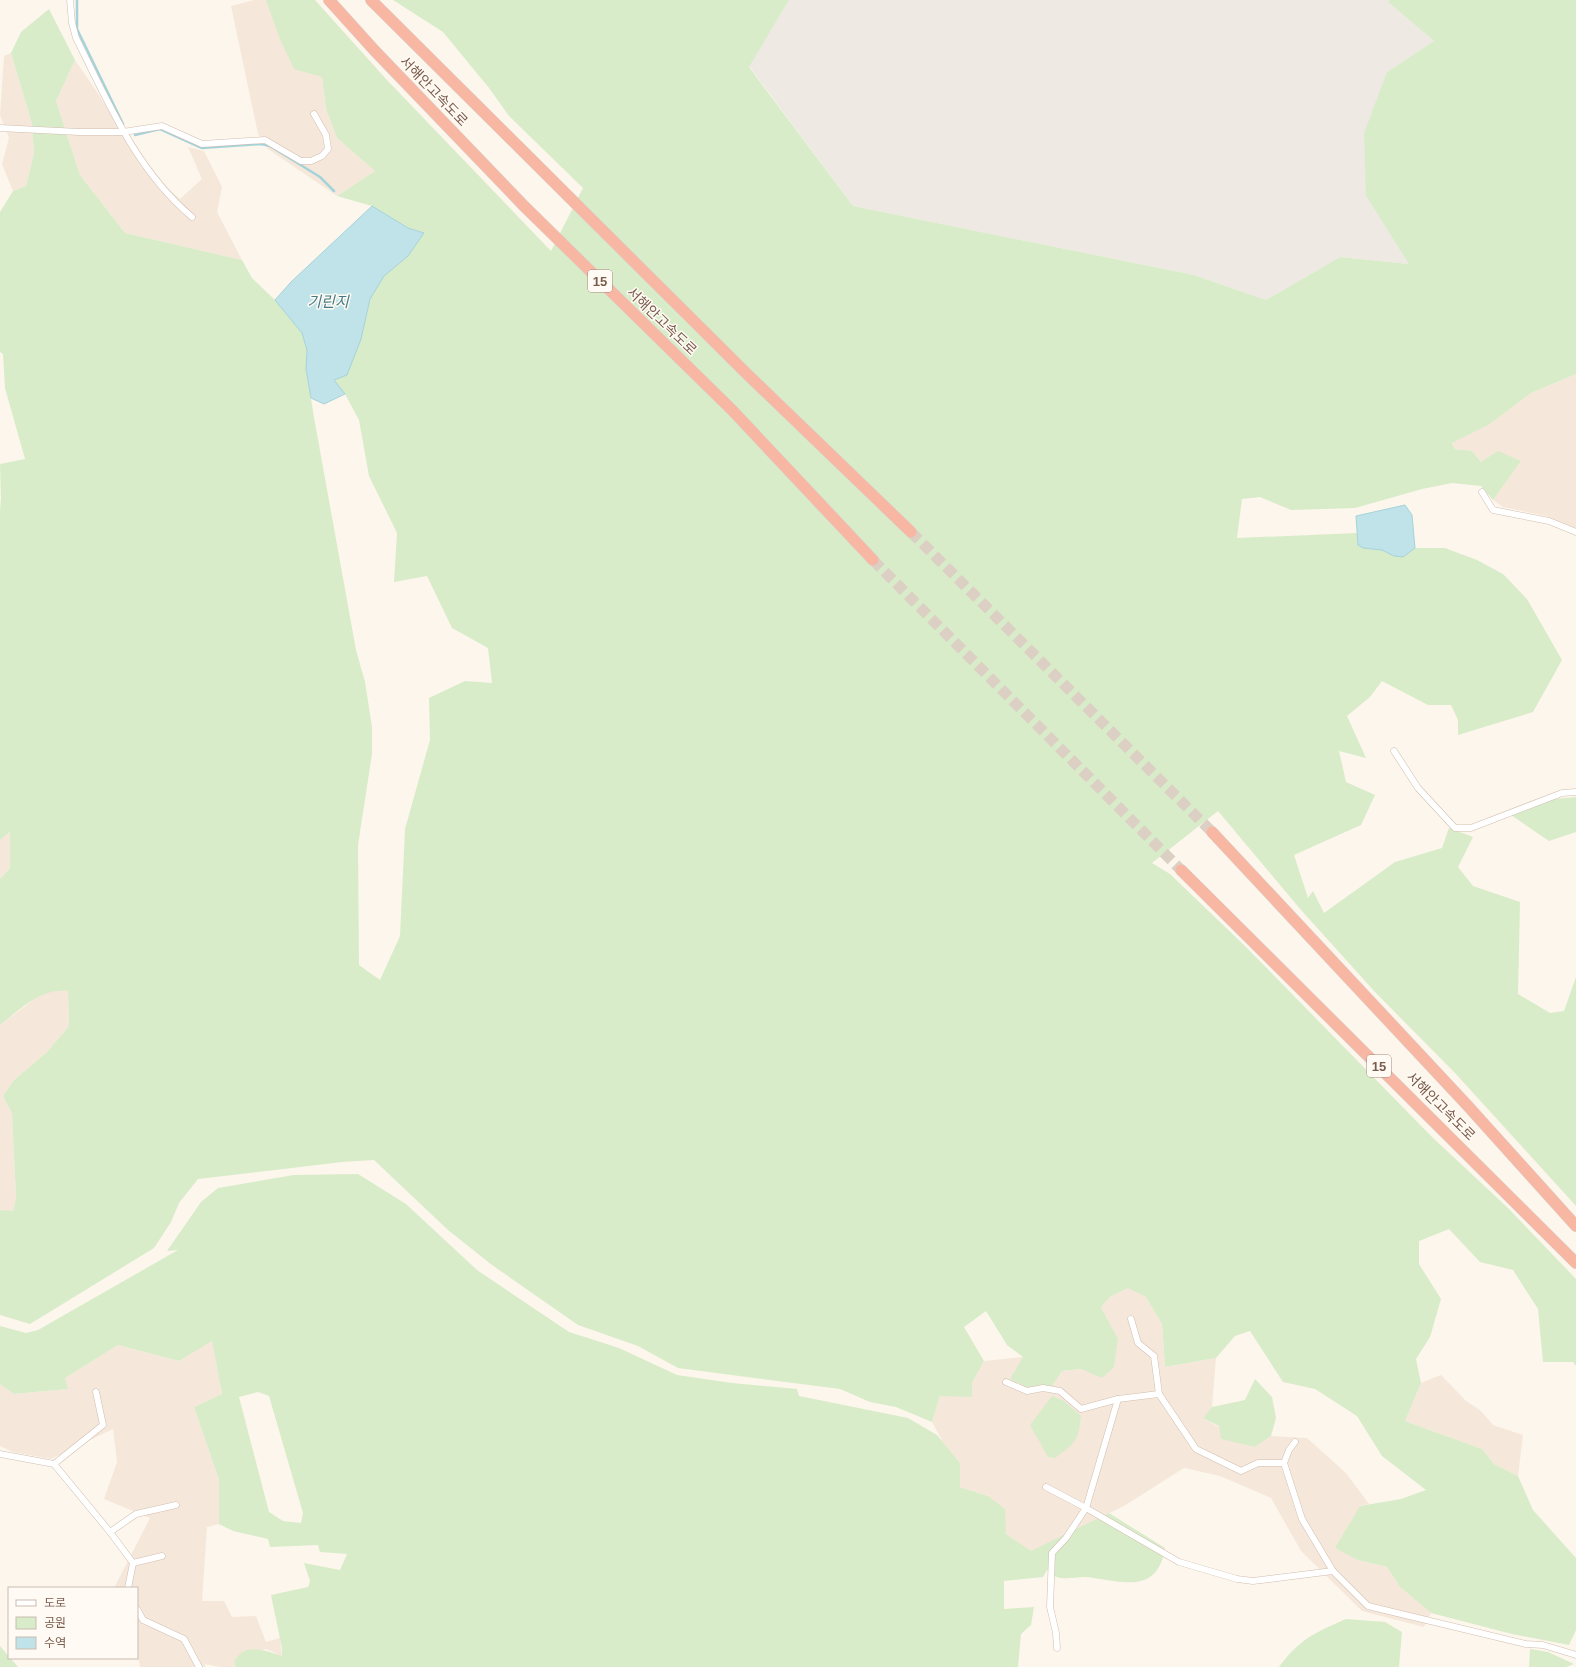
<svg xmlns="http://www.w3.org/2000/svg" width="1576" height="1667" font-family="Arial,'Noto Sans KR',sans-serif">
<rect width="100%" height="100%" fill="#fdf6ec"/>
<g fill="#f5e8da">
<path d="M254,0H266L322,77L326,109L337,138L375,171L337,196L268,149L258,134L231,6Z"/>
<path d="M11,53L32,124L34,153L26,186L13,191L2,164L9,138L0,115L4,56Z"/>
<path d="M75,60L99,95L142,167L180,199L202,179L188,147L204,151L222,187L217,212L242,260L125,233L80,175L56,101Z"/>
<path d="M1576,374V529L1546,516L1503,507L1493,500L1521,461L1481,462L1472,451L1455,449L1452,442L1490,424L1531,393Z"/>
<path d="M10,832V868L0,879V840Z"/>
<path d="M56,990L68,991L69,1026L47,1052L14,1080L3,1096L12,1113L16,1198L13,1212L0,1210V1025L40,995Z"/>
<path d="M1128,1287L1146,1297L1162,1324L1165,1367L1216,1358L1212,1407L1203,1418L1255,1447L1271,1436L1307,1438L1346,1473L1369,1504L1360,1506L1358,1560L1387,1567L1400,1587L1431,1613L1424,1627L1362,1611L1301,1551L1271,1498L1220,1476L1184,1468L1124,1506L1031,1552L1006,1534L988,1496L960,1487V1463L944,1444L932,1422L940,1396L972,1383L984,1361L1023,1357L1051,1388L1062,1371L1081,1369L1116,1336L1101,1307L1111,1296Z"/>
<path d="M212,1340L222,1394L194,1407L219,1480V1524L207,1527L202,1601H224L232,1617L256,1616L266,1642L280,1638L282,1656L266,1649L234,1663L236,1667H220L205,1664V1667H140L137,1650V1588H114L150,1518L104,1499L117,1462L113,1429L51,1459L13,1452L0,1446V1384L14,1394L67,1389L65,1378L118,1345L179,1361Z"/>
<path d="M1441,1375L1466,1401L1480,1410L1493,1425L1523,1435L1518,1476L1494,1464L1482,1449L1405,1421L1421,1383Z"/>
</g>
<path fill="#efe9e4" d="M789,0H1389L1388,2L1434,41L1387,72L1366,196L1410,264L1340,257L1266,300L1194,275L853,206L749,66Z"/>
<g fill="#d8ecc9" fill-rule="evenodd">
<path d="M266,0H315L386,79L551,251L583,188L509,116L489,88L443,32L393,0H789L749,67L853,206L1194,275L1266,300L1340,257L1409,264L1366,196L1364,133L1387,72L1434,41L1388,2L1389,0H1576V374L1531,393L1490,424L1452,443L1455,449L1472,451L1481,462L1498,451L1521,461L1493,500L1481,486L1452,483L1422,489L1355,508L1291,510L1260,497L1242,499L1237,538L1357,533L1358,545L1364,548L1382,550L1394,556L1403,557L1415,548H1445L1477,560L1503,574L1527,599L1562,660L1533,712L1458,735V720L1451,705H1428L1382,681L1370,697L1347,716L1366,758L1339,751L1346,782L1375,795L1361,825L1294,855L1308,898L1313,891L1324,913L1395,862L1442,848L1449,828L1473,837L1458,867L1473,886L1520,902L1518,994L1550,1013L1564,1011L1576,977V1206L1455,1073L1375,992L1301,910L1218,811L1152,863L1170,874L1246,947L1432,1137L1508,1208L1576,1279V1366L1573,1362H1543L1538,1309L1513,1270L1480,1262L1449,1229L1419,1241V1264L1441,1299L1430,1337L1416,1359L1421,1383L1405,1421L1482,1449L1494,1464L1518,1476L1533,1510L1576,1558V1630L1569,1645L1512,1634L1431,1613L1400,1587L1387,1567L1358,1560L1335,1548L1360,1506L1401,1499L1426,1490L1382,1456L1357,1416L1315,1389L1283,1382L1250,1331L1235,1336L1216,1358L1165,1367L1162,1324L1146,1297L1128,1288L1111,1296L1101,1307L1118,1339L1114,1367L1102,1378L1081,1369L1062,1371L1051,1388H1029L1010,1379L1023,1357L1007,1345L986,1311L964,1327L984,1361L972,1383V1397L940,1396L932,1422L896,1407L870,1402L840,1389L678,1368L638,1346L578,1325L492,1265L448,1230L374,1160L342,1162L198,1179L179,1203L171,1222L154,1248L30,1324L0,1315V1210L13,1211L16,1198L12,1113L3,1096L14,1080L47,1052L69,1026L68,991C40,988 21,1009 0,1025V879L10,868V832L0,840V510L1,499L0,464L25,459L5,388L3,354L0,352V212L13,191L26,186L34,153L32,124L11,53L21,32L49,9L75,60L56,101L80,175L125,233L242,260L252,278L275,300L302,333L307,350L306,369L315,423L356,650L365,682L372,727V754L358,845L359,965L380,980L400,936L405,829L430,740L429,698L465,681L492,683L488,648L452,628L427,576L394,582L397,533L369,476L359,420L345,394L334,380L361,339L370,299L384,276L408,256L424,233L408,228L372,206L337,196L375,171L337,138L326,109L322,77L294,69L279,37Z"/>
<path d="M1576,797V832L1549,841L1511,815L1554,799Z"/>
<path d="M358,1174L406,1204L477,1270L569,1332L619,1348L677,1375L732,1383L797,1389L799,1396L908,1418L937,1435L960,1463V1487L988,1496L1005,1509L1006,1534L1031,1551L1109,1513L1165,1548C1157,1597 1120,1580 1085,1577C1076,1577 1065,1580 1057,1577C1054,1576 1050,1572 1047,1570L1043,1577L1004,1581V1609L1034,1607L1031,1625L1021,1634L1018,1667H236L234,1663C243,1641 266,1651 282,1656V1648L271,1595L308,1587L310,1581L304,1563L340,1570L347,1554L320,1552L318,1545L270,1547L268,1539L233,1531L219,1524V1480L194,1407L222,1394L212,1341L179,1361L118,1345L65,1378L68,1389L14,1394L0,1384V1326L26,1333L38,1330L178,1250L167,1251L201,1202L218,1188L294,1175ZM258,1392L269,1396L303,1513L301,1523L283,1521L269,1512L239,1397Z"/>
<path d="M1255,1379L1272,1397L1276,1418L1271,1436L1255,1447L1221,1439L1219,1426L1203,1418L1212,1407L1245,1400Z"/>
<path d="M1052,1396L1064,1401L1081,1416C1078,1442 1076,1442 1055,1458L1048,1457L1030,1425Z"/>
<path d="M1346,1619L1385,1622L1402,1632L1399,1667H1279C1300,1639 1314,1633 1346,1619Z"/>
<path d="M0,1646L18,1667H0Z"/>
<path d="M1530,1649L1548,1652L1574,1664L1566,1667H1529Z"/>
</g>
<g fill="#bfe3e8" stroke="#a5d3da">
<path d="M372,206L408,228L424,233L408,256L384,276L370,299L361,339L347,375L334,380L345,394L324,404L311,398L306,369L307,350L302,333L275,300L291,282Z"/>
<path d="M1405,505L1412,515L1415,548L1403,557L1394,556L1382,550L1363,548L1358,545L1356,516Z"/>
</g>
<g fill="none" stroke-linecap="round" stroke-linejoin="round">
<g stroke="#a5d3da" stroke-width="2.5">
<path d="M77,0V29L123,124"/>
<path d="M135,135L160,129L202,148L261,144L270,146L320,177L334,191"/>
</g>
<g stroke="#dcd0c4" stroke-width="11" stroke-dasharray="11 5.5" stroke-linecap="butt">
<path d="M911,532L1212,832"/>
<path d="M873,560L1181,870"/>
</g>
<defs>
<g id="minor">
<path d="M70,0L72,23L76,38C108,102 136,170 192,217"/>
<path d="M0,128L79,132H123L162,126L202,144L265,140L301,161H311L322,156L328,149L326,135L314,114"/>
<path d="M1482,492L1493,510L1549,521L1576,532"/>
<path d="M1394,751L1418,788L1455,828H1471L1562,793L1576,792"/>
<path d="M1131,1319L1138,1343L1154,1356L1159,1394"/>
<path d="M1006,1382L1027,1391L1043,1388L1060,1391L1081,1409L1118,1399"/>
<path d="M0,1454L54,1464L110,1532L133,1563L128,1588"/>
<path d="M1284,1463L1289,1450L1295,1442"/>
<path d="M54,1464L103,1425L96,1392"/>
<path d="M1046,1487L1086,1508L1179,1562L1237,1579L1253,1581L1333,1571"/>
<path d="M110,1532L136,1514L176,1505"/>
<path d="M133,1563L162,1556"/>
<path d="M137,1609L143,1620L184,1639L199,1667"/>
<path d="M1057,1648L1056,1633L1050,1607L1052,1553L1066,1538L1086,1508L1118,1399L1159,1394L1196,1449L1241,1471L1258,1463H1284L1302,1519L1333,1571L1368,1606L1526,1644L1543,1645L1576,1655"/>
</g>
<g id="motorway">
<path d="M329,0L375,51L524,206L732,410L873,560"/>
<path d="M371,0L747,374L911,532"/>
<path d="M1212,832L1467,1105L1576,1226"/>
<path d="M1181,870L1576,1263"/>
</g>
</defs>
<use href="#minor" stroke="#d1beb0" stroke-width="7"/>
<use href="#motorway" stroke="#dad1cd" stroke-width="12"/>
<use href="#minor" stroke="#fff" stroke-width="6"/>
<use href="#motorway" stroke="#f7b7a3" stroke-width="11"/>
</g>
<g text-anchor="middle" stroke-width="3" stroke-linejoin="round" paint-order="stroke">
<g fill="#fffaf3" stroke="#a28b7f" stroke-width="1">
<rect x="588" y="270" width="24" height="22" rx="3"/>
<rect x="1367" y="1055" width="24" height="22" rx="3"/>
</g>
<g font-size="13" font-weight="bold" fill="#7a5c4d">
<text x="600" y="286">15</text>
<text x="1379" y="1071">15</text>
</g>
<g font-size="14" fill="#7a5c4d" stroke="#fffaf3">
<text transform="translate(434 91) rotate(46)" y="5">서해안고속도로</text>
<text transform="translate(662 321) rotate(44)" y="5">서해안고속도로</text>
<text transform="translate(1441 1106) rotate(45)" y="5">서해안고속도로</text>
</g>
<g font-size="15" font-style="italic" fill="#437c86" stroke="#fffaf3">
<text x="328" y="307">기린지</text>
</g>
</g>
<rect x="8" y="1587" width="130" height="72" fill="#fffaf3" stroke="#cabbb1"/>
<rect x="16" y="1600" width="20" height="6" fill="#ffffff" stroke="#cabbb1"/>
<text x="44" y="1607" font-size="12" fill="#7a5c4d">도로</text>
<rect x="16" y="1617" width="20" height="12" fill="#d8ecc9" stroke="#cabbb1"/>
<text x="44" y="1627" font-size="12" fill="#7a5c4d">공원</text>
<rect x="16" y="1637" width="20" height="12" fill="#bfe3e8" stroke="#cabbb1"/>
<text x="44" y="1647" font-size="12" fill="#7a5c4d">수역</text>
</svg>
